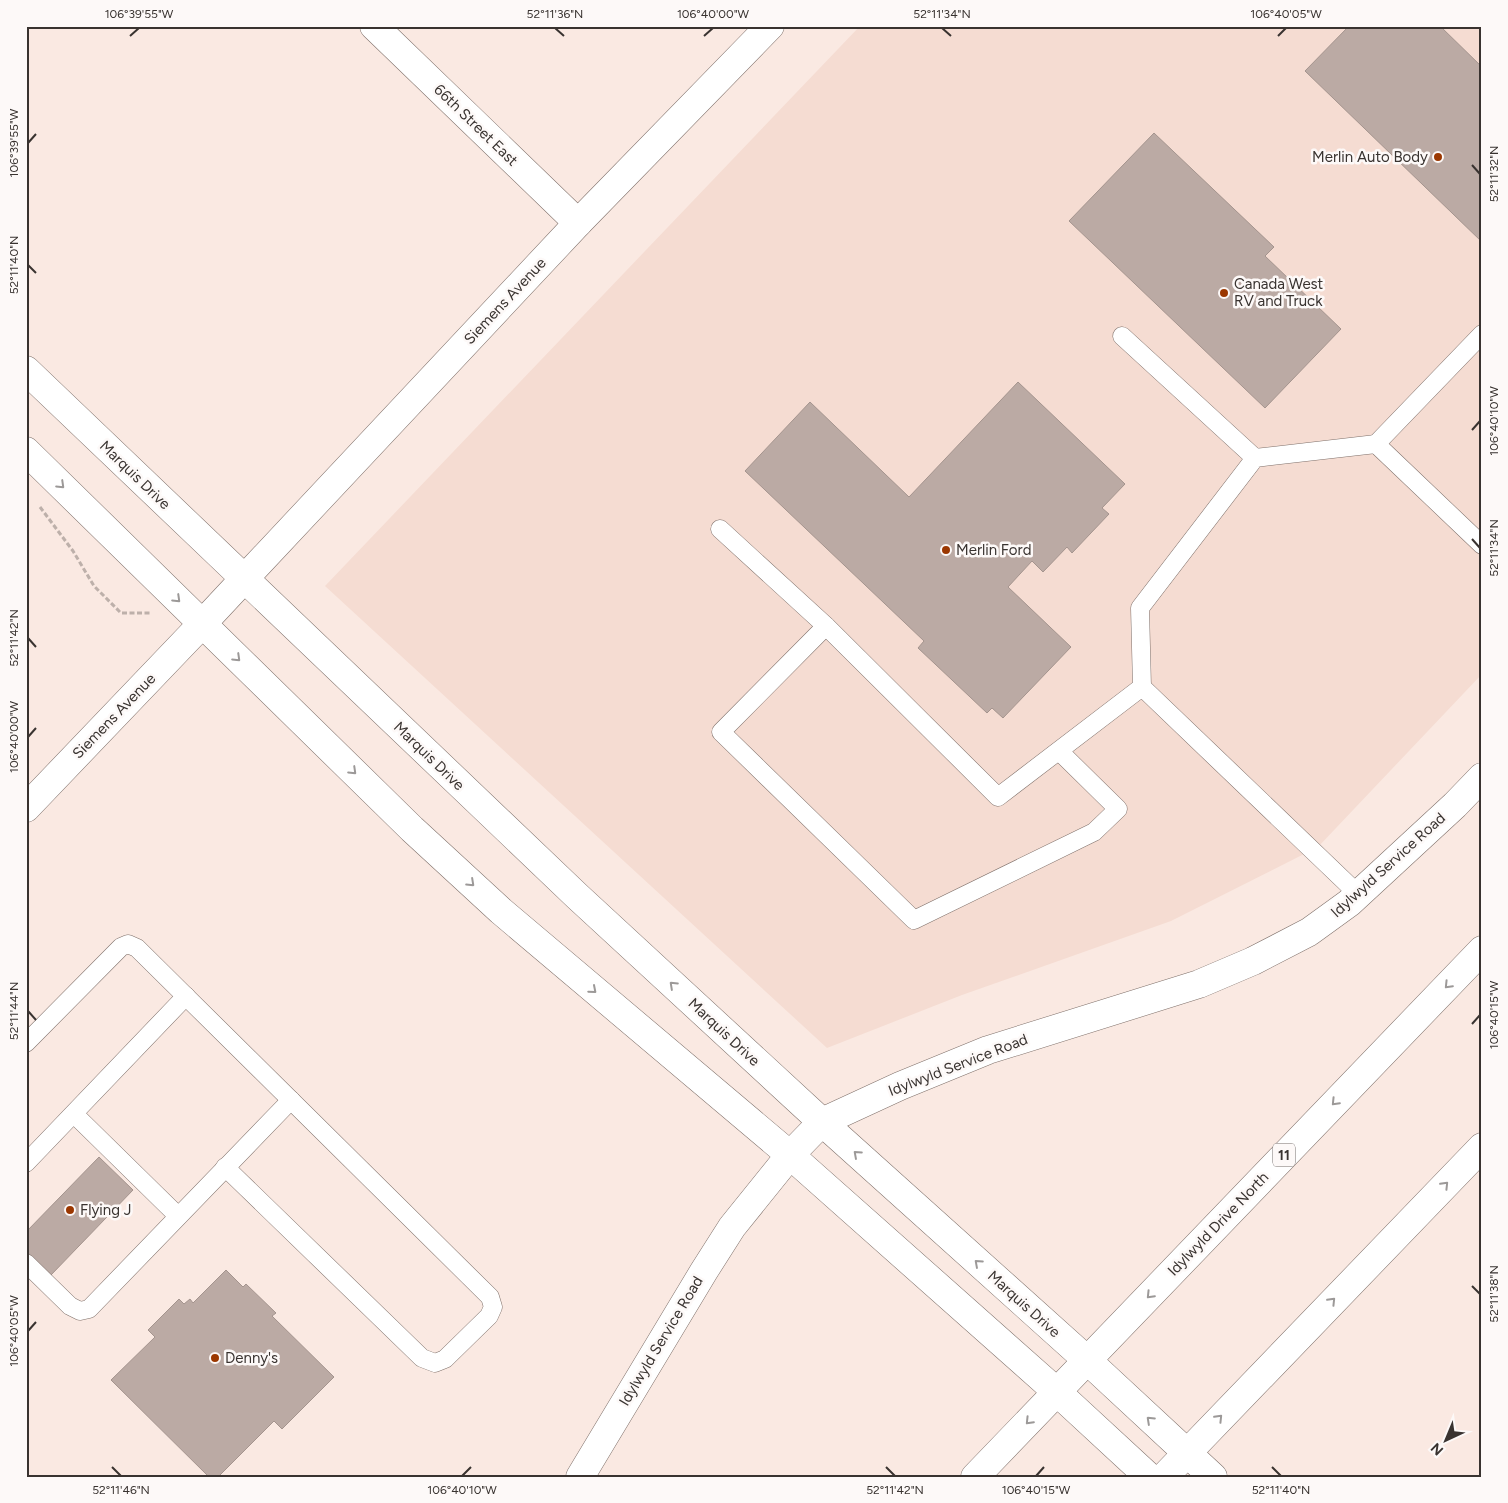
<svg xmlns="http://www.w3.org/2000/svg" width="1508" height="1503" font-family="Figtree,sans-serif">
<rect width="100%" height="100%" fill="#fae9e2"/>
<path fill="#f5dcd2" d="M860,26H1482V674L1318,847L1171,921L962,995L827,1048L325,586Z"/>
<g fill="#bbaaa4" stroke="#a4948e">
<path d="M1349,26H1440L1482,67V242L1305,71Z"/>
<path d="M1154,133L1274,247L1265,256L1341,329L1265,408L1069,221Z"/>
<path d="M1018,382L1125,484L1102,508L1109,514L1072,553L1067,547L1043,572L1032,561L1008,587L1071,647L1003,718L992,708L987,713L918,648L924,641L745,471L810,402L909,497Z"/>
<path d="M99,1157L133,1190L51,1275L26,1251V1232Z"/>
<path d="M226,1270L243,1287L246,1284L276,1313L272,1316L334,1377L282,1429L274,1421L218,1477H209L111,1380L155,1337L148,1330L179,1299L184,1304L190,1299L193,1303Z"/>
</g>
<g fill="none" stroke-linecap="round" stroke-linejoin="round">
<defs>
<g id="lane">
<path d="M1482,334L1376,444L1482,545"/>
<path d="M1122,336L1255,458"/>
<path d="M720,529L826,626L998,797L1142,687L1358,894"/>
<path d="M826,626L721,732L914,920L1094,832L1118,809L1059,751"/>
<path d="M1142,687L1140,608L1255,458L1376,444"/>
<path d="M26,1043L121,947L128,944L137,948L490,1297L493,1307L489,1316L445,1359L435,1363L422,1358L225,1167"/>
<path d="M74,1114L178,1216"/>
<path d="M26,1163L186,996"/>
<path d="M26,1263L70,1306L80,1311L89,1309L291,1100"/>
</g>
<g id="street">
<path d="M374,26L578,223"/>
<path d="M244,579L578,223L770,26"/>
<path d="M26,808L202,624"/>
<path d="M580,1477L704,1271L732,1227L790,1155L822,1122L900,1086L988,1050L1199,984L1253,961L1309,932L1349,903L1455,805L1482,777"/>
</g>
<g id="secondary">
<path d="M26,370L577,896L822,1122L1088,1361L1213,1477"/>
<path d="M26,451L412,829L501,911L790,1155L1057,1392L1149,1477"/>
<path d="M202,624L244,579"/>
</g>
<g id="highway">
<path d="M975,1477L1482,950"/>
<path d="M1164,1477L1482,1147"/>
</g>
</defs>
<use href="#lane" stroke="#7f706a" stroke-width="19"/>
<use href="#street" stroke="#7f706a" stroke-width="29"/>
<use href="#secondary" stroke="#7f706a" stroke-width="29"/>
<use href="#highway" stroke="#7f706a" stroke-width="29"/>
<path stroke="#bdb0aa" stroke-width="3" stroke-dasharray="5 2.5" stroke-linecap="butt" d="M40,507L73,551L94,586L121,613H151"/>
<use href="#lane" stroke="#fff" stroke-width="18"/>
<use href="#street" stroke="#fff" stroke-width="28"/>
<use href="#secondary" stroke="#fff" stroke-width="28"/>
<use href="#highway" stroke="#fff" stroke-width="28"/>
</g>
<defs><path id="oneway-chevron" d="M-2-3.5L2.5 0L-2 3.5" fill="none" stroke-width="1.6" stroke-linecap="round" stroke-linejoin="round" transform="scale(1.25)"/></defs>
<g stroke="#9c9998">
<use href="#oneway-chevron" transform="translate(61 485) rotate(44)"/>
<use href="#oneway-chevron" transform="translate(177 599) rotate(44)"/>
<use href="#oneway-chevron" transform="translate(237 658) rotate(44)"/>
<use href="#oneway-chevron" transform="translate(353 771) rotate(44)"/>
<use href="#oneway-chevron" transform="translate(471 883) rotate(43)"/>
<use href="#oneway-chevron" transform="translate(673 985) rotate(-137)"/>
<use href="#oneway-chevron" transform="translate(1448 985) rotate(134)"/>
<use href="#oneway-chevron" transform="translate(593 990) rotate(41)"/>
<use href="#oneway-chevron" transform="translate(1335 1102) rotate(134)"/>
<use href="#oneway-chevron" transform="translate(857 1154) rotate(-138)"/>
<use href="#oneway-chevron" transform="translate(1445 1185) rotate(-46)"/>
<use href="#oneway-chevron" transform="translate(978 1263) rotate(-138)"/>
<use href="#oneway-chevron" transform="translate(1150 1295) rotate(134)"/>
<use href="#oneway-chevron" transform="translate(1332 1301) rotate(-46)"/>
<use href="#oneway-chevron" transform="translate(1219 1418) rotate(-46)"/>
<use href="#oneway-chevron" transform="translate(1150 1420) rotate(-137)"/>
<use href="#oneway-chevron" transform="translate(1029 1421) rotate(134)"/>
</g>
<path fill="none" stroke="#393330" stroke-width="2" d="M555,28L564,36M942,28L951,36M130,36L139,28M704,36L713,28M1278,36L1286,28M28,143L36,134M1472,165L1480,174M28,265L36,273M1472,430L1480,421M1472,539L1480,548M28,638L36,647M28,737L36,728M28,1011L36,1020M1472,1024L1480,1015M1472,1286L1480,1294M28,1331L36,1322M112,1467L121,1476M886,1467L895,1476M1272,1467L1281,1476M462,1476L471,1467M1036,1476L1044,1467"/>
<g fill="#9b3700" stroke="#fdf9f8" stroke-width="2">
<circle cx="1438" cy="157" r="5"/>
<circle cx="1224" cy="293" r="5"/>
<circle cx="946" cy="550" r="5"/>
<circle cx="70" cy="1210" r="5"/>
<circle cx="215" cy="1358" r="5"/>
</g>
<g text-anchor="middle" stroke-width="5" stroke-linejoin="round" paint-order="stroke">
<rect fill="#fdf9f8" stroke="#746e6c" stroke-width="1" x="1273" y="1143.5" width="22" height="23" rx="4"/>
<g font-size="14" font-weight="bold" fill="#393330">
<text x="1284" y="1160">11</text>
</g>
<g font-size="15" fill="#393330" stroke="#fdf9f8">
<text transform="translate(476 125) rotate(44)" y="5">66th Street East</text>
<text transform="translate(505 301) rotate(-47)" y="5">Siemens Avenue</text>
<text transform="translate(135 475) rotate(44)" y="5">Marquis Drive</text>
<text transform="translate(114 716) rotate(-46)" y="5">Siemens Avenue</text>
<text transform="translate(429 756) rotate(44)" y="5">Marquis Drive</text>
<text transform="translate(1388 865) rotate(-42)" y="5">Idylwyld Service Road</text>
<text transform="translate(724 1032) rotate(43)" y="5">Marquis Drive</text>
<text transform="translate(958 1065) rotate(-21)" y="5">Idylwyld Service Road</text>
<text transform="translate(1218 1224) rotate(-46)" y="5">Idylwyld Drive North</text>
<text transform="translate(1024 1304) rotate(42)" y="5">Marquis Drive</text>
<text transform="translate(661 1341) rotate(-59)" y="5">Idylwyld Service Road</text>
</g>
<g font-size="15" fill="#393330" stroke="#fdf9f8" text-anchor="start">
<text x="1428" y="162" text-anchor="end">Merlin Auto Body</text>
<text x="1234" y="289">Canada West<tspan x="1234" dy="17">RV and Truck</tspan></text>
<text x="956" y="555">Merlin Ford</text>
<text x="80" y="1215">Flying J</text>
<text x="225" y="1363">Denny's</text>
</g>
</g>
<rect width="1508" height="1503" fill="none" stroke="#fdf9f8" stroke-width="55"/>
<g transform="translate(1446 1440) rotate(224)" stroke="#fdf9f8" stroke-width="4" paint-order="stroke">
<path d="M0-4L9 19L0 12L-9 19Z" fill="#393330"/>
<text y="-8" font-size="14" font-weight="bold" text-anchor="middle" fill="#393330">N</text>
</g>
<rect x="28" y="28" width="1452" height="1448" fill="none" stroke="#393330" stroke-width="2"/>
<g font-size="12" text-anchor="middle" fill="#393330">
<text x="139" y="18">106°39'55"W</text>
<text x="555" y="18">52°11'36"N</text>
<text x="713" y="18">106°40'00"W</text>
<text x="942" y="18">52°11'34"N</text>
<text x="1286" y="18">106°40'05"W</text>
<text transform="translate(14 143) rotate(-90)" y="4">106°39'55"W</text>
<text transform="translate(1494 174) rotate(-90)" y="4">52°11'32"N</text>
<text transform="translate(14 265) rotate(-90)" y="4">52°11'40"N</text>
<text transform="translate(1494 421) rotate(-90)" y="4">106°40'10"W</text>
<text transform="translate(1494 548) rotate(-90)" y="4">52°11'34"N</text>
<text transform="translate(14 638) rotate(-90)" y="4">52°11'42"N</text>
<text transform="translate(14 737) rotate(-90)" y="4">106°40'00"W</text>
<text transform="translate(14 1011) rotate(-90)" y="4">52°11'44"N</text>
<text transform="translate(1494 1015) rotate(-90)" y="4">106°40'15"W</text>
<text transform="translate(1494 1294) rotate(-90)" y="4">52°11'38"N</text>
<text transform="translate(14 1331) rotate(-90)" y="4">106°40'05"W</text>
<text x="121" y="1494">52°11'46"N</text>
<text x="462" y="1494">106°40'10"W</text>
<text x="895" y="1494">52°11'42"N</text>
<text x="1036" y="1494">106°40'15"W</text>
<text x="1281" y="1494">52°11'40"N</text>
</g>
</svg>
